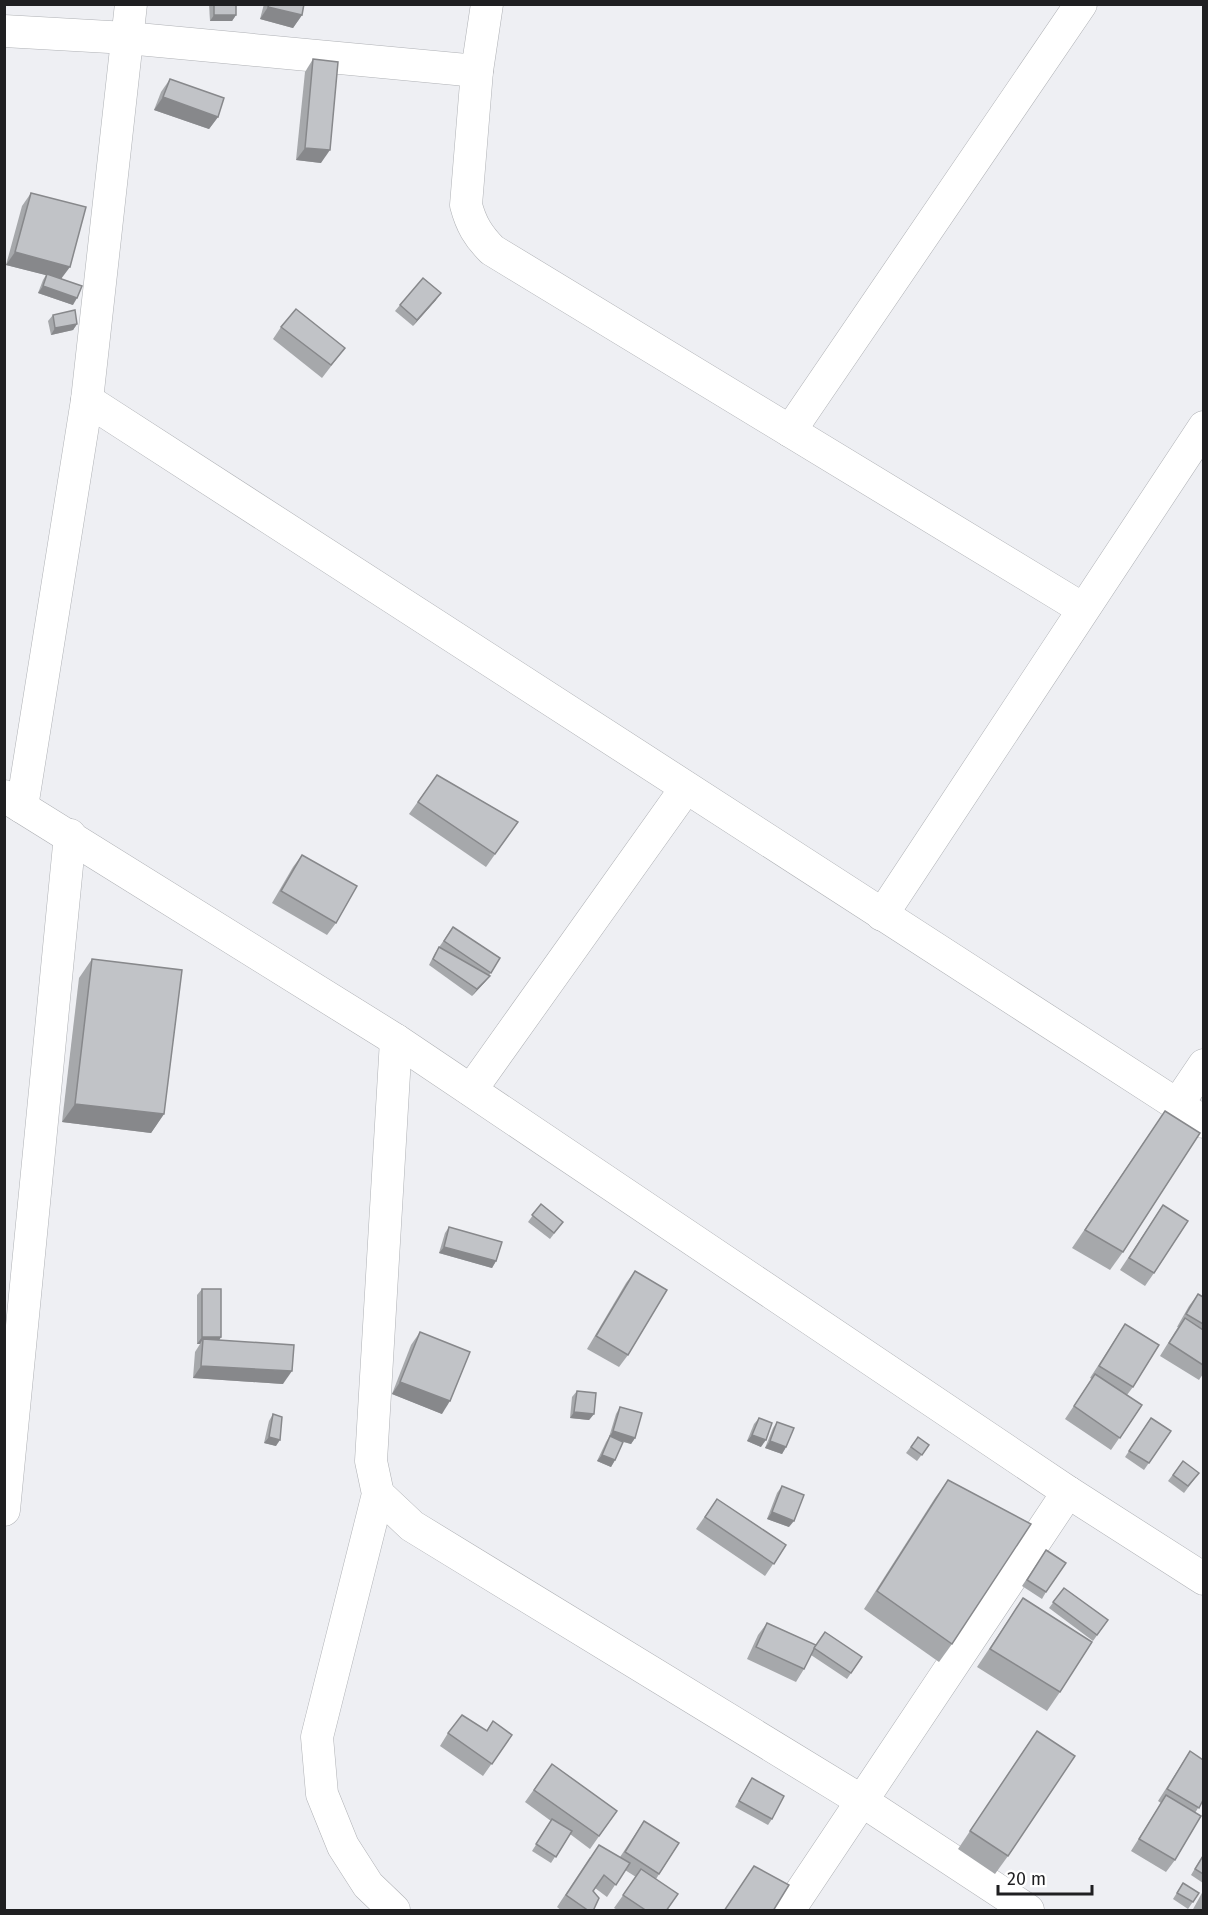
<svg xmlns="http://www.w3.org/2000/svg" width="1208" height="1915" font-family="'Fira Sans',sans-serif">
<rect width="100%" height="100%" fill="#eeeff3"/>
<g fill="none" stroke-linecap="round" stroke-linejoin="round">
<defs>
<g id="street">
<path d="M487,4L477,71L466,205C471,224 478,236 492,250L1083,609"/>
<path d="M4,31L127,38L477,71"/>
<path d="M87,400L1204,1122"/>
<path d="M790,431L1081,4"/>
<path d="M4,796L396,1040L1068,1492L1204,1579"/>
<path d="M22,807L87,400L131,4"/>
<path d="M882,915L1204,427"/>
<path d="M471,1090L686,788"/>
<path d="M1177,1105L1204,1065"/>
<path d="M378,1494L412,1526L862,1801L1028,1910"/>
<path d="M4,1510L70,835"/>
<path d="M394,1910L368,1885L343,1846L322,1794L317,1737L378,1494L371,1461L396,1040"/>
<path d="M789,1910L1068,1492"/>
</g>
</defs>
<use href="#street" stroke="#afb1b5" stroke-width="33"/>
<use href="#street" stroke="#fff" stroke-width="32"/>
</g>
<g fill="#a6a8ab">
<path d="M209,4H236V15L232,21H210Z"/>
<path d="M264,4H304L302,15L293,28L260,19Z"/>
<path d="M313,59L321,163L296,160L305,72Z"/>
<path d="M170,79L218,117L209,129L154,110L161,92Z"/>
<path d="M31,193L62,279L73,305L38,293L43,280L46,275L6,265L22,206Z"/>
<path d="M436,300L413,326L395,311L400,305Z"/>
<path d="M53,315L77,324L73,330L51,335L48,321Z"/>
<path d="M281,327L345,348L322,378L273,339Z"/>
<path d="M437,775L518,822L486,867L409,814Z"/>
<path d="M302,855L336,923L327,935L272,903L293,867Z"/>
<path d="M453,927L500,958L485,982L472,996L429,965L435,953Z"/>
<path d="M92,959L164,1114L151,1133L62,1122L79,978Z"/>
<path d="M1165,1111L1123,1252L1110,1270L1072,1248Z"/>
<path d="M541,1204L563,1222L550,1239L528,1222Z"/>
<path d="M1163,1205L1154,1273L1145,1286L1120,1270Z"/>
<path d="M449,1227L496,1261L492,1268L439,1253L445,1233Z"/>
<path d="M635,1271L628,1355L619,1367L587,1349L626,1283Z"/>
<path d="M202,1289L221,1337L219,1340L283,1384L193,1378L195,1352L200,1344H197V1295Z"/>
<path d="M1198,1294L1203,1297V1374L1199,1380L1160,1356L1178,1327H1177L1189,1306Z"/>
<path d="M1125,1324L1133,1387L1127,1395L1142,1405L1111,1450L1065,1419L1092,1379L1090,1378Z"/>
<path d="M420,1332L442,1414L392,1394L411,1345Z"/>
<path d="M577,1391L594,1414L589,1420L570,1418L572,1397Z"/>
<path d="M620,1407L635,1438L631,1444L623,1442L615,1460L611,1467L597,1461L606,1442L609,1437L616,1414Z"/>
<path d="M273,1414L276,1446L264,1443L269,1421Z"/>
<path d="M759,1418L761,1447L747,1441L754,1424Z"/>
<path d="M1151,1418L1171,1431L1144,1470L1125,1457Z"/>
<path d="M777,1422L786,1447L782,1454L765,1448L773,1428Z"/>
<path d="M918,1437L929,1445L917,1461L906,1453Z"/>
<path d="M1183,1461L1199,1473L1184,1493L1168,1481Z"/>
<path d="M948,1480L952,1644L939,1662L864,1609L935,1498Z"/>
<path d="M782,1486L789,1527L767,1519L777,1493Z"/>
<path d="M717,1499L786,1545L765,1576L696,1529Z"/>
<path d="M1046,1550V1592L1042,1599L1022,1586Z"/>
<path d="M1064,1588L1108,1620L1093,1641L1049,1608Z"/>
<path d="M1023,1598L1060,1692L1047,1711L977,1667Z"/>
<path d="M767,1623L816,1645L862,1657L847,1679L811,1655L804,1669L796,1682L747,1659L758,1635Z"/>
<path d="M493,1721L512,1735L483,1776L440,1746L448,1733L486,1731Z"/>
<path d="M1037,1731L1008,1856L995,1874L958,1849Z"/>
<path d="M1190,1751L1203,1800L1195,1813L1175,1860L1166,1872L1131,1851L1161,1803L1158,1801Z"/>
<path d="M552,1764L617,1811L590,1849L570,1834L551,1863L532,1851L551,1821L525,1802Z"/>
<path d="M752,1778L772,1819L768,1825L735,1807Z"/>
<path d="M644,1821L679,1843L656,1879L666,1911H619L614,1908L636,1877L625,1870L607,1897L595,1888L593,1891V1911H562L557,1907L590,1857H620Z"/>
<path d="M1203,1855V1883L1191,1875Z"/>
<path d="M1183,1883L1199,1893L1188,1909L1173,1899Z"/>
<path d="M1203,1891V1911H1192Z"/>
</g>
<g fill="#87888b">
<path d="M268,7L302,15L293,28L260,19Z"/>
<path d="M214,15H236L232,21H210Z"/>
<path d="M163,97L218,117L209,129L154,110Z"/>
<path d="M305,148L330,150L321,163L296,160Z"/>
<path d="M15,252L70,267L61,279L6,265Z"/>
<path d="M43,286L77,298L73,305L38,293Z"/>
<path d="M441,293L436,300L413,326L417,320Z"/>
<path d="M77,324L73,330L51,335L55,328Z"/>
<path d="M490,976L485,982L472,996L477,989Z"/>
<path d="M75,1104L164,1114L151,1133L62,1122Z"/>
<path d="M444,1247L496,1261L492,1268L439,1253Z"/>
<path d="M202,1337H221L217,1344L203,1339L200,1344H197Z"/>
<path d="M201,1366L292,1371L283,1384L193,1378Z"/>
<path d="M400,1382L450,1401L442,1414L392,1394Z"/>
<path d="M574,1412L594,1414L589,1420L570,1418Z"/>
<path d="M613,1431L635,1438L631,1444L609,1437Z"/>
<path d="M752,1435L766,1440L761,1447L747,1441Z"/>
<path d="M269,1437L280,1440L276,1446L264,1443Z"/>
<path d="M770,1441L786,1447L782,1454L765,1448Z"/>
<path d="M602,1455L615,1460L611,1467L597,1461Z"/>
<path d="M772,1512L794,1521L789,1527L767,1519Z"/>
</g>
<g fill="#c1c3c7" stroke="#87888b" stroke-width="1.5">
<rect x="214" y="4" width="22" height="11"/>
<path d="M269,4H304L302,15L268,7Z"/>
<path d="M313,59L338,62L330,150L305,148Z"/>
<path d="M170,79L224,98L218,117L163,97Z"/>
<path d="M31,193L86,207L70,267L15,252Z"/>
<path d="M47,274L82,286L77,298L43,286Z"/>
<path d="M423,278L441,293L417,320L400,305Z"/>
<path d="M296,309L345,348L331,365L281,327Z"/>
<path d="M75,310L77,324L55,328L53,315Z"/>
<path d="M437,775L518,822L495,854L418,802Z"/>
<path d="M302,855L357,886L336,923L281,891Z"/>
<path d="M453,927L500,958L491,973L444,941Z"/>
<path d="M439,947L490,976L477,989L433,959Z"/>
<path d="M92,959L182,970L164,1114L75,1104Z"/>
<path d="M1165,1111L1200,1133L1123,1252L1085,1230Z"/>
<path d="M541,1204L563,1222L554,1233L532,1215Z"/>
<path d="M1163,1205L1188,1221L1154,1273L1129,1258Z"/>
<path d="M449,1227L502,1242L496,1261L444,1247Z"/>
<path d="M635,1271L667,1290L628,1355L596,1336Z"/>
<rect x="202" y="1289" width="19" height="48"/>
<path d="M1198,1294L1203,1297V1324L1186,1314Z"/>
<path d="M1185,1318L1203,1330V1365L1169,1343Z"/>
<path d="M1125,1324L1159,1345L1133,1387L1099,1366Z"/>
<path d="M420,1332L470,1352L450,1401L400,1382Z"/>
<path d="M203,1339L294,1345L292,1371L201,1366Z"/>
<path d="M1095,1374L1142,1405L1120,1438L1074,1406Z"/>
<path d="M577,1391L596,1393L594,1414L574,1412Z"/>
<path d="M620,1407L642,1413L635,1438L613,1431Z"/>
<path d="M273,1414L282,1417L280,1440L269,1437Z"/>
<path d="M759,1418L772,1423L766,1440L752,1435Z"/>
<path d="M1151,1418L1171,1431L1149,1463L1129,1451Z"/>
<path d="M777,1422L794,1428L786,1447L770,1441Z"/>
<path d="M610,1436L623,1442L615,1460L602,1455Z"/>
<path d="M918,1437L929,1445L922,1455L911,1447Z"/>
<path d="M1183,1461L1199,1473L1188,1486L1173,1475Z"/>
<path d="M948,1480L1031,1524L952,1644L877,1591Z"/>
<path d="M782,1486L804,1495L794,1521L772,1512Z"/>
<path d="M717,1499L786,1545L774,1564L705,1517Z"/>
<path d="M1046,1550L1066,1563L1046,1592L1027,1580Z"/>
<path d="M1064,1588L1108,1620L1097,1635L1053,1602Z"/>
<path d="M1023,1598L1092,1642L1060,1692L990,1649Z"/>
<path d="M767,1623L816,1645L804,1669L756,1647Z"/>
<path d="M825,1632L862,1657L851,1673L814,1648Z"/>
<path d="M462,1715L487,1731L493,1721L512,1735L492,1764L448,1733Z"/>
<path d="M1037,1731L1075,1756L1008,1856L970,1831Z"/>
<path d="M1190,1751L1203,1760V1800L1199,1808L1167,1789Z"/>
<path d="M552,1764L617,1811L599,1836L534,1790Z"/>
<path d="M752,1778L784,1796L772,1819L739,1801Z"/>
<path d="M1166,1795L1201,1816L1175,1860L1139,1839Z"/>
<path d="M552,1819L572,1831L556,1857L536,1844Z"/>
<path d="M644,1821L679,1843L659,1874L625,1852Z"/>
<path d="M599,1845L630,1863L616,1885L604,1875L593,1891L599,1898L593,1911H589L566,1895Z"/>
<path d="M1203,1856V1874L1195,1869Z"/>
<path d="M754,1866L789,1885L773,1911H724Z"/>
<path d="M641,1869L678,1894L666,1911H647L623,1895Z"/>
<path d="M1183,1883L1199,1893L1193,1902L1177,1893Z"/>
</g>
<rect width="1208" height="1915" fill="none" stroke="#1f1f21" stroke-width="12"/>
<path d="M998 1885v9h94v-9" fill="none" stroke="#1f1f21" stroke-width="3"/>
<text x="1007" y="1885" font-size="18" fill="#1f1f21" stroke="#ffffff" stroke-width="4.5" paint-order="stroke">20 m</text>
</svg>
